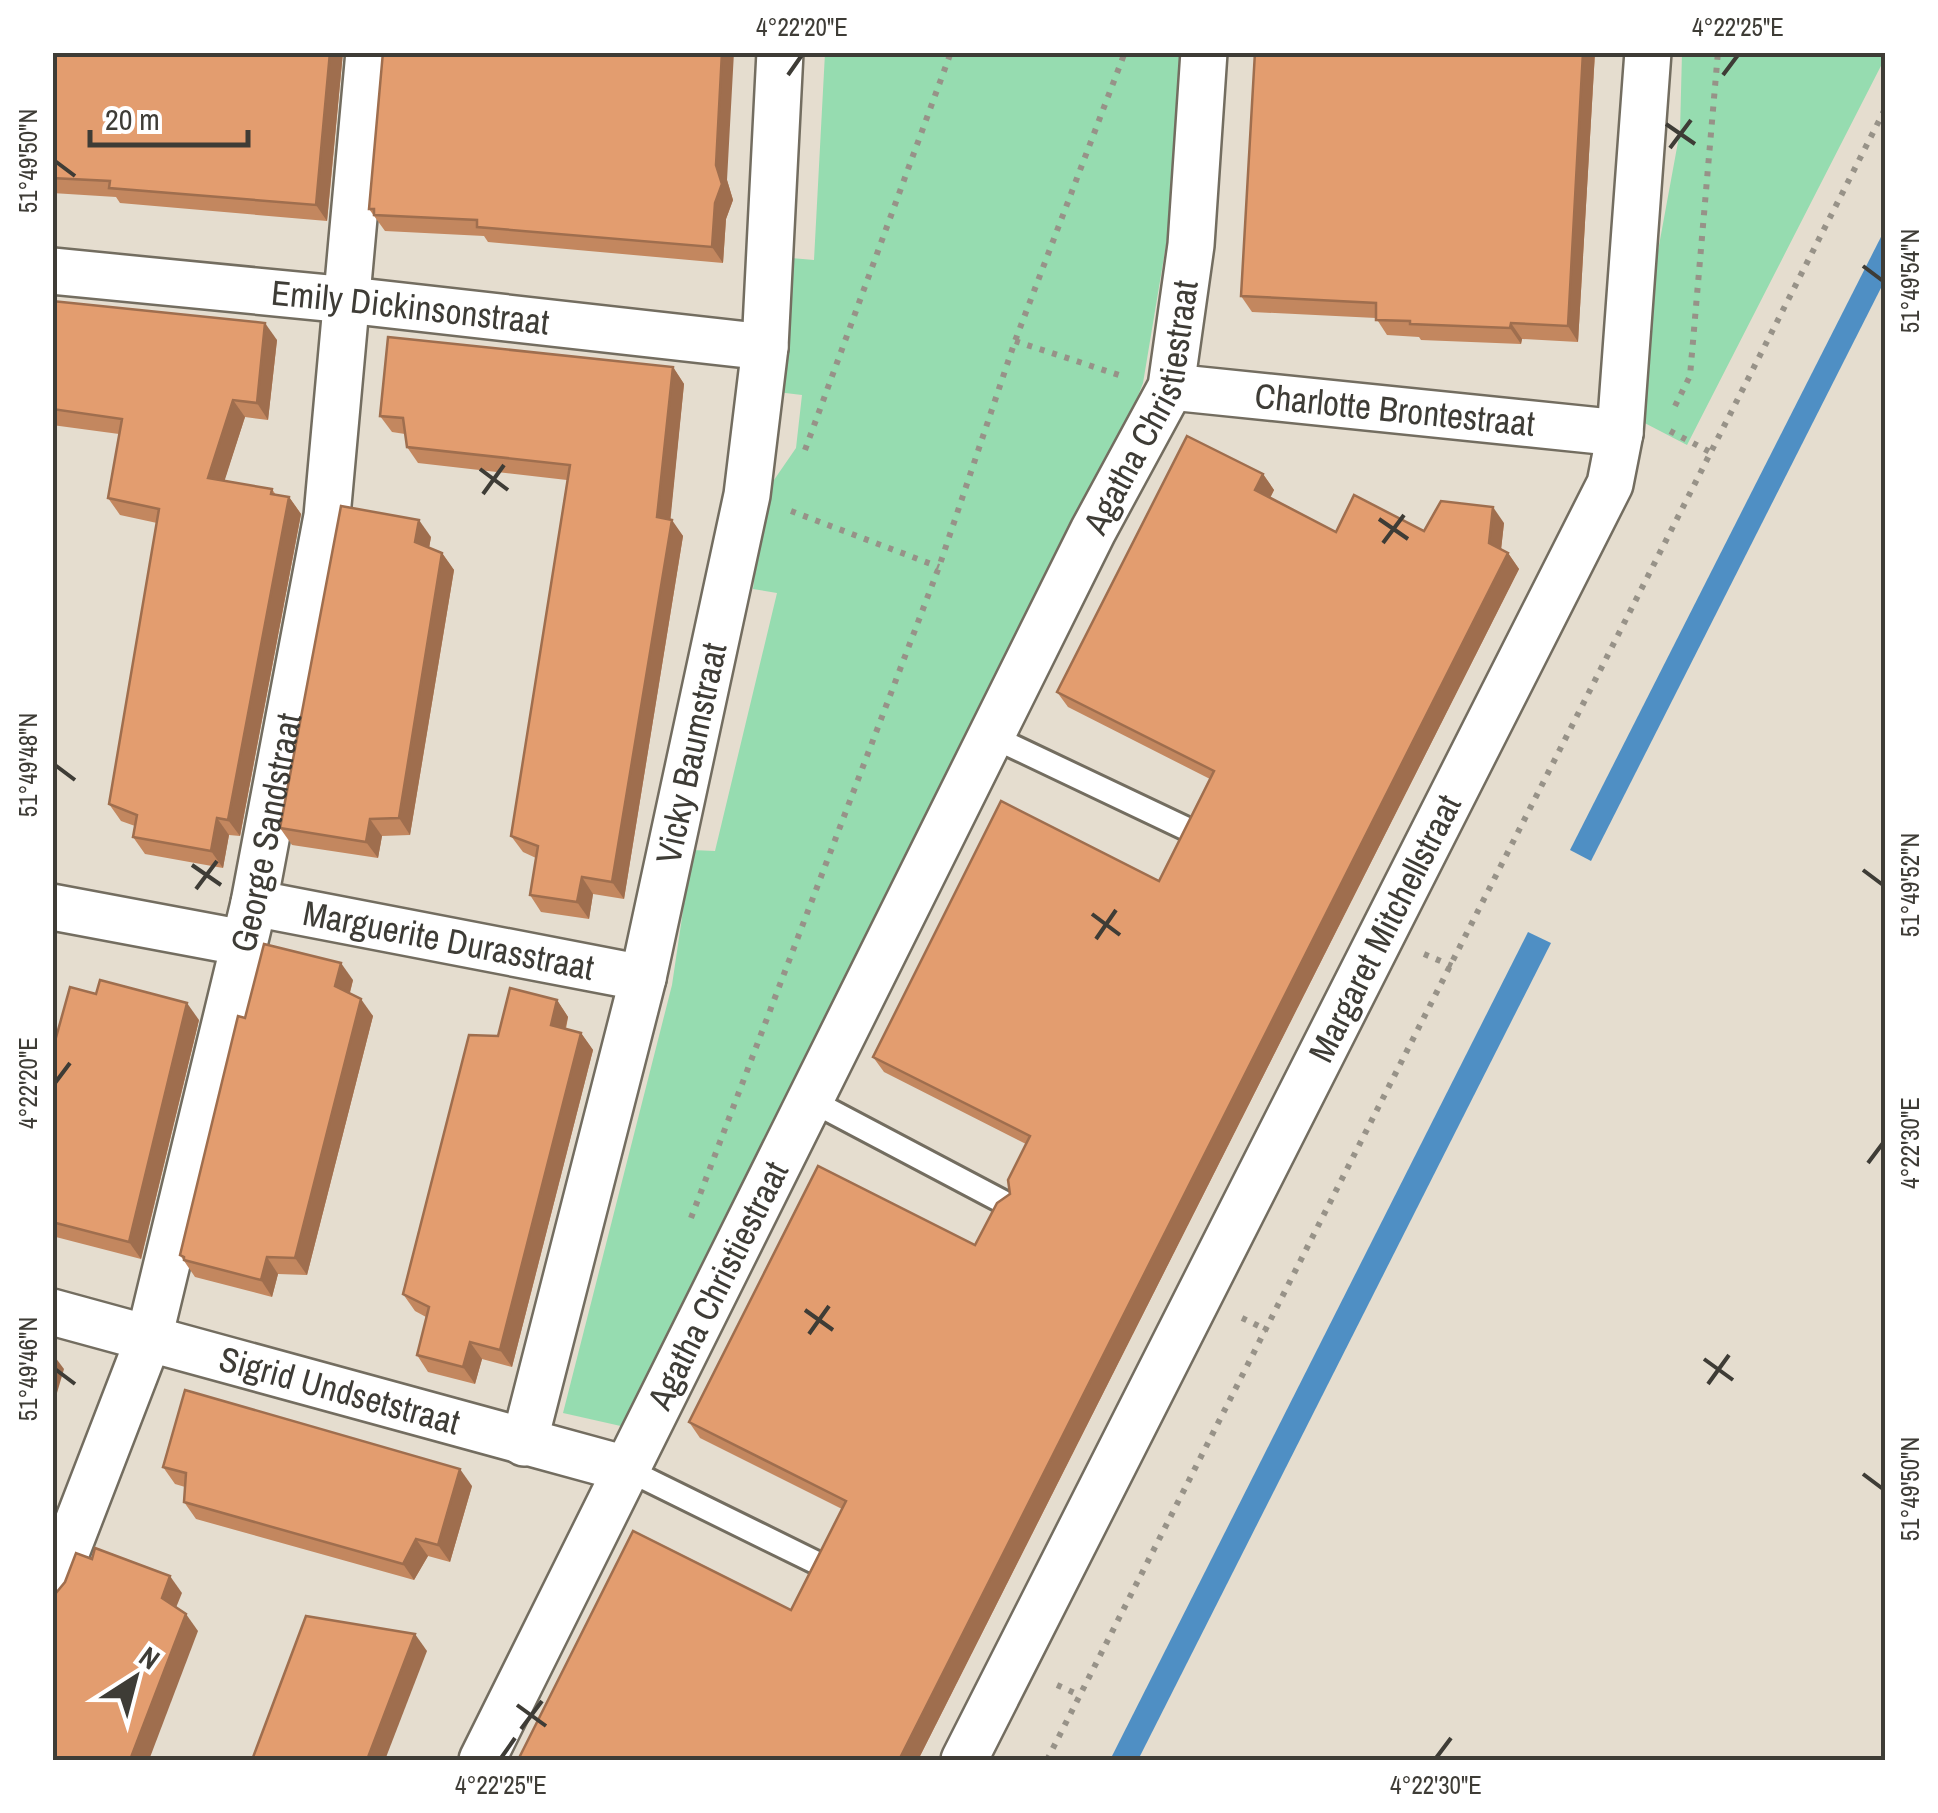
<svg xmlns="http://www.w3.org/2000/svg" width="1938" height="1813" font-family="'Archivo Narrow',sans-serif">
<rect width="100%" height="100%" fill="#e5ddcf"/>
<g fill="#96dcb0">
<path d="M825,53H1184L1167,239L1143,383L1087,529L634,1429L563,1413L672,985L692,850L715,851L777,593L753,589L765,493L796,448L802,395L777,392L791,258L814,260Z"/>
<path d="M1682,53H1885V58L1687,445L1635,418L1651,289L1680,131Z"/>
</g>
<g fill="#4f8fc4">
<path d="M1885,229V280L1591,861L1570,850Z"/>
<path d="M1528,932L1551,943L1138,1760H1110Z"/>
</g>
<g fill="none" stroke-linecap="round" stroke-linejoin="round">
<defs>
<g id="lane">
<path d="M991,736L1189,830"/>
<path d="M810,1100L1007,1204"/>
<path d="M626,1469L815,1562"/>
</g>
<g id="street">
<path id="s1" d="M52,271L348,300L765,347"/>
<path id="s2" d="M1171,387L1620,433"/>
<path id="s3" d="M254,903L643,978"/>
<path d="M52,907L244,943"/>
<path id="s4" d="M52,1312L626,1469"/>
<path id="s5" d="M524,1443L643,978L747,495L765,347L780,52"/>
<path id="s6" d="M52,1589L149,1338L254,903L327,516L369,52"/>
<path id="s7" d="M482,1760L1093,531L1171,387L1191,245L1204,52"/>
<path id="s8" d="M964,1760L1610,484L1620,433L1648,52"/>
</g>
</defs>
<use href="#lane" stroke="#736d60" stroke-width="28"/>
<use href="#street" stroke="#736d60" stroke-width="50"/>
<g stroke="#979288" stroke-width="6" stroke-dasharray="5 8" stroke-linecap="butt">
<path d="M1015,341L1122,376"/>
<path d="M1675,406L1690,376L1718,52"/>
<path d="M1670,431L1710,452"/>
<path d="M805,450L951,52"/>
<path d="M791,511L939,567"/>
<path d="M1424,954L1452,966"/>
<path d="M691,1218L939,567L1015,341L1125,52"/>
<path d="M1242,1318L1267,1330"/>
<path d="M1057,1685L1079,1695"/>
<path d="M1047,1760L1886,107"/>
</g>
<use href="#lane" stroke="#fff" stroke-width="22"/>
<use href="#street" stroke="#fff" stroke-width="45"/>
</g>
<g fill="#c3875f">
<path d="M52,52H343L327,221L120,203L116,197L52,193Z"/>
<path d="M1595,52L1578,342L1522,339L1521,344L1421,340L1419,337L1387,335L1376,318L1252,312L1241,296Z"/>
<path d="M727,180L733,200L726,219L723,263L488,242L484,236L385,231L369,209Z"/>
<path d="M52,301L277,340L268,420L245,417L224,481L272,489L276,495L289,497L301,514L240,836L229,835L223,868L145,854L133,837L135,826L121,821L109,804L157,523L120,515L108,498L119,434L52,425Z"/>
<path d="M673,367L684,384L670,519L683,536L624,899L593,894L589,919L541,912L530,895L536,858L523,852L511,836L567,480L418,463L407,447L405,434L392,432L380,416Z"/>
<path d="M1263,474L1274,490L1270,498L1336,532L1424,531L1504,523L1501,549L1508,553L1519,569L918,1760H518L791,1610L842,1509L700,1438L689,1422L975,1245L1010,1194L1026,1144L884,1072L873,1057L1159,881L1210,779L1068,707L1057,692Z"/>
<path d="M431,537L429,548L442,553L454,570L410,835L382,836L378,858L292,845L280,828Z"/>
<path d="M353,980L350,993L373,1016L307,1275L278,1274L272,1297L195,1277L180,1255L245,1018Z"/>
<path d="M557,1000L568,1017L566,1029L581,1033L593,1050L512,1367L482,1359L475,1384L428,1372L417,1355L426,1317L415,1311L403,1294L498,1036Z"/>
<path d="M199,1020L141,1259L52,1236V1052Z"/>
<path d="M163,1467L472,1486L450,1562L428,1556L414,1580L196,1519L184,1502L185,1487L175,1484Z"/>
</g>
<g fill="#9f6e4e">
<path d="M330,52H343L327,221L316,205Z"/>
<path d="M722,52H734L727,180L733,200L726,219L723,263L712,247Z"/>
<path d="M1583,52H1595L1578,342L1568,326Z"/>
<path d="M265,323L277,340L268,420L257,403Z"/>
<path d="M1511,323L1522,339L1521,344L1510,328Z"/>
<path d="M673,367L684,384L669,534L657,517Z"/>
<path d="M233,400L245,417L220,495L208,478Z"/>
<path d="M1263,474L1274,490L1266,506L1255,490Z"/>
<path d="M289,497L301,514L240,836L228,820Z"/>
<path d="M1493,507L1504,523L1500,559L1489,543Z"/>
<path d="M419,520L431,537L427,559L415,542Z"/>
<path d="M672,520L683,536L624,899L612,882Z"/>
<path d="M442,553L454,570L410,835L399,818Z"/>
<path d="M1508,553L1519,569L918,1760H899Z"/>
<path d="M217,818L229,835L223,868L211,851Z"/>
<path d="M370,819L382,836L378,858L366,842Z"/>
<path d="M582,877L593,894L589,919L577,902Z"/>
<path d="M341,963L353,980L347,1003L335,986Z"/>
<path d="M361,999L373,1016L307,1275L295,1258Z"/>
<path d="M557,1000L568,1017L562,1042L551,1025Z"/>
<path d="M187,1003L199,1020L141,1259L129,1242Z"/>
<path d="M581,1033L593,1050L512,1367L500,1350Z"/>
<path d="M267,1257L278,1274L272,1297L261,1280Z"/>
<path d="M470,1342L482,1359L475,1384L463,1367Z"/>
<path d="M52,1353L64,1369L52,1410Z"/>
<path d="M460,1469L472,1486L450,1562L438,1545Z"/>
<path d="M416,1539L428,1556L414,1580L403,1564Z"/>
<path d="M170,1576L182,1593L173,1615L162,1598Z"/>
<path d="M186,1614L198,1631L149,1760H130Z"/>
<path d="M415,1634L427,1651L385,1760H367Z"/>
</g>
<g fill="#e39d6f" stroke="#9f6e4e" stroke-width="2.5">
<path d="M52,52H330L316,205L109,188L110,181L52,178Z"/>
<path d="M383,52H722L716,165L722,184L715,203L712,247L477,227V220L374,215V209H369Z"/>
<path d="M1255,52H1583L1568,326L1511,323L1510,328L1410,324V321L1376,320V303L1241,296Z"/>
<path d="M52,301L265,323L257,403L233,400L208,478L272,489L271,494L289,497L228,820L217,818L211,851L133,837L137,815L109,804L159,509L108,498L122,419L52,409Z"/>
<path d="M388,337L673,367L657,517L672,520L612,882L582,877L577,902L530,895L538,846L511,836L570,465L407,447L403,418L380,416Z"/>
<path d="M1187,436L1263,474L1255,490L1336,532L1354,495L1424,531L1441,501L1493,507L1489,543L1508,553L899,1760H518L633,1531L791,1610L846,1501L689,1422L818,1166L975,1245L997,1203L1010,1194L1008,1180L1030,1136L873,1057L1001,801L1159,881L1214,771L1057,692Z"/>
<path d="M341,506L419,520L415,542L442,553L399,818L370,819L366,842L280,828Z"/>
<path d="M264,944L341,963L335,986L361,999L295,1258L267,1257L261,1280L184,1260V1257L180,1255L238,1016L245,1018Z"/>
<path d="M100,980L187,1003L129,1242L52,1222V1052L70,987L96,994Z"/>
<path d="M510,988L557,1000L551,1025L581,1033L500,1350L470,1342L463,1367L417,1355L429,1307L403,1294L469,1035L498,1036Z"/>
<path d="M185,1390L460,1469L438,1545L416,1539L403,1564L184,1502L186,1473L163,1467Z"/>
<path d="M95,1548L170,1576L162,1598L186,1614L130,1760H52V1594L56,1593L65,1582L76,1553L92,1559Z"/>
<path d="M306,1616L415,1634L367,1760H252Z"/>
</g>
<path fill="none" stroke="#3e3c36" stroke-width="4" d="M788,75L802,55M1723,75L1738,55M1666,124L1695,144M1670,148L1691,120M55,161L75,176M1863,266L1883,281M480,469L508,490M483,494L504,465M1379,519L1408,539M1383,543L1404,515M55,765L75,780M192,865L221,885M1863,870L1883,885M196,889L217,861M1092,914L1120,935M1096,939L1116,910M55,1083L70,1063M1868,1163L1883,1143M805,1310L833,1330M809,1334L829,1306M1704,1359L1733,1380M55,1369L75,1384M1708,1384L1729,1355M1863,1474L1883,1489M517,1705L546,1726M521,1729L542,1701M501,1758L515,1738M1436,1758L1451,1738"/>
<g text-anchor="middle" stroke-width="9" stroke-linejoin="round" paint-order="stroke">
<g font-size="35" fill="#3e3c36" stroke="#fff">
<text dy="12" stroke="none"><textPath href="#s1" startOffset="360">Emily Dickinsonstraat</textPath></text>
<text dy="12" stroke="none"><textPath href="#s7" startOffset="1508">Agatha Christiestraat</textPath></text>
<text dy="12" stroke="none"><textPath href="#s2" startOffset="225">Charlotte Brontestraat</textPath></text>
<text dy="12" stroke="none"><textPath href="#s5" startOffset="710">Vicky Baumstraat</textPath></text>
<text dy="12" stroke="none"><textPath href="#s6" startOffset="788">George Sandstraat</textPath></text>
<text dy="12" stroke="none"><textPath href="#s8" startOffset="932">Margaret Mitchellstraat</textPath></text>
<text dy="12" stroke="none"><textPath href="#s3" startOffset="198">Marguerite Durasstraat</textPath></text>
<text dy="12" stroke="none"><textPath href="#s7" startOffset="530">Agatha Christiestraat</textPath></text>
<text dy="12" stroke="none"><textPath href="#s4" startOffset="298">Sigrid Undsetstraat</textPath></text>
</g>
</g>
<rect width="1938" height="1813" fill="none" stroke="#ffffff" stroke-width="110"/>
<g transform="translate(135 1678) rotate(36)" stroke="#ffffff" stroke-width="8" paint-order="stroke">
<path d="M0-8L18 38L0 25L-18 38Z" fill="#3e3c36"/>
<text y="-15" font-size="28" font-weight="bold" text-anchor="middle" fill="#3e3c36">N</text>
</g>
<path d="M90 130v15h158v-15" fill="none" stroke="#3e3c36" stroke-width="5"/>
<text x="105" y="130" font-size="30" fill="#3e3c36" stroke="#ffffff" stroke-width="8" paint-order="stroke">20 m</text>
<rect x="55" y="55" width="1828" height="1703" fill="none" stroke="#3e3c36" stroke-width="4"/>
<g font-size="25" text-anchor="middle" fill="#3e3c36">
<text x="802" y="36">4°22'20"E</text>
<text x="1738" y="36">4°22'25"E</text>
<text transform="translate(28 161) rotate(-90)" y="9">51°49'50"N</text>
<text transform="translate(1910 281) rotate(-90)" y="9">51°49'54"N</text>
<text transform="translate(28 765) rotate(-90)" y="9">51°49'48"N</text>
<text transform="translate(1910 885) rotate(-90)" y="9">51°49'52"N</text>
<text transform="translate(28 1083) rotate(-90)" y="9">4°22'20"E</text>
<text transform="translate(1910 1143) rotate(-90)" y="9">4°22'30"E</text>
<text transform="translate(28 1369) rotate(-90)" y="9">51°49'46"N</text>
<text transform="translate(1910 1489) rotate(-90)" y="9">51°49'50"N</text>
<text x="501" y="1794">4°22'25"E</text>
<text x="1436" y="1794">4°22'30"E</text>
</g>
</svg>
